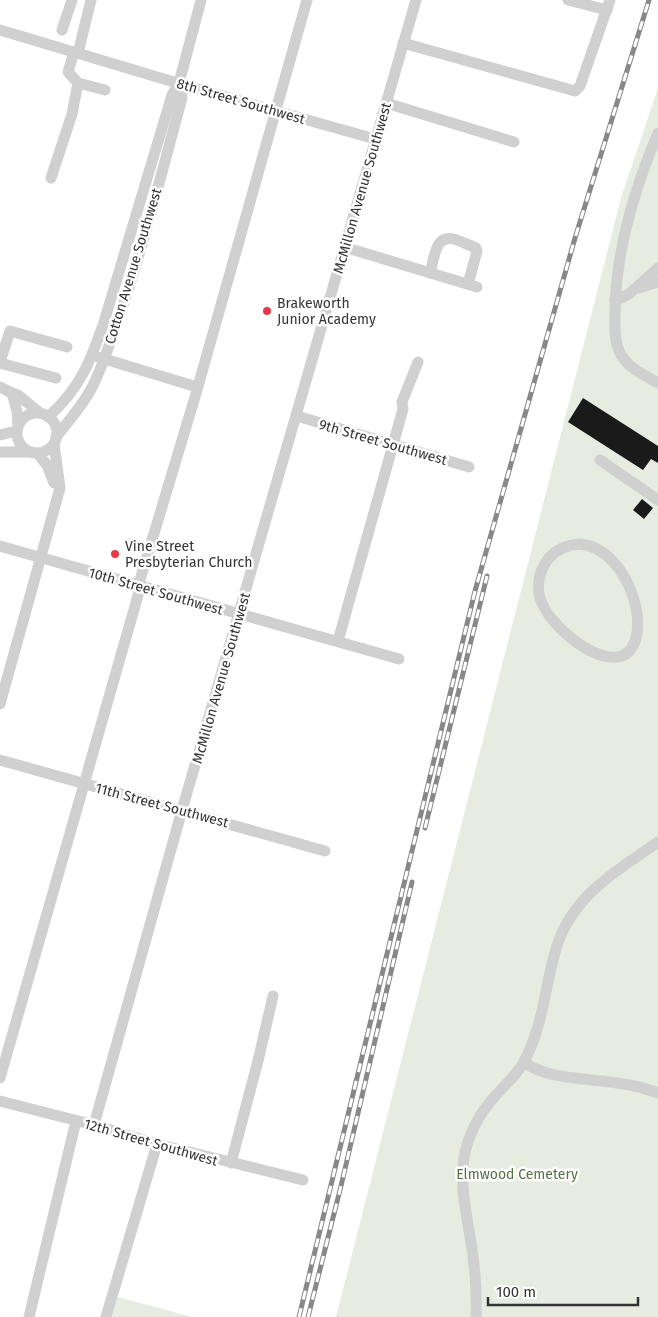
<svg xmlns="http://www.w3.org/2000/svg" width="658" height="1317" font-family="'Fira Sans',sans-serif">
<rect width="100%" height="100%" fill="#fff"/>
<g fill="#e6ecdf">
<path d="M658,88V1317H336L621,198Z"/>
<path d="M118,1297L192,1317H112Z"/>
</g>
<g fill="#1a1a1a">
<path d="M583,398L658,446V463L651,459L643,470L568,422Z"/>
<path d="M642,499L653,508L644,519L633,510Z"/>
</g>
<g fill="none" stroke-linecap="round" stroke-linejoin="round">
<g stroke="#d0d0d0" stroke-width="11">
<path d="M568,0L607,10"/>
<path d="M0,30L194,88L375,139"/>
<path d="M62,30L72,0"/>
<path d="M403,43L575,91L580,86L610,0"/>
<path d="M78,53L91,0"/>
<path d="M78,83L105,90"/>
<path d="M386,103L514,142"/>
<path d="M658,133C634,190 615,253 615,315C615,328 614,341 620,353C629,369 643,374 658,383"/>
<path d="M51,178L72,114L78,83L68,72L74,52"/>
<path d="M344,247L477,287"/>
<path d="M430,273C435,256 435,232 457,240C464,243 470,245 476,248L477,251L468,284"/>
<path d="M639,288L658,282"/>
<path d="M615,301L629,294L658,268"/>
<path d="M98,357L197,387"/>
<path d="M0,362L10,331L67,347"/>
<path d="M0,363L56,378"/>
<path d="M0,387L12,393"/>
<circle cx="37" cy="433" r="20"/>
<path d="M297,416L469,467"/>
<path d="M48,417C80,389 91,360 104,322L172,95L179,83L201,0"/>
<path d="M18,425L17,411L12,393L18,395L40,413"/>
<path d="M0,435L16,431"/>
<path d="M56,437C68,422 81,407 90,391C103,368 110,341 119,317C144,245 162,171 182,98L179,83"/>
<path d="M0,452H30"/>
<path d="M37,453L47,465L54,483"/>
<path d="M600,460L658,500"/>
<path d="M579,544C633,547 658,650 618,657C590,660 548,624 540,598C536,584 540,569 549,558C557,549 567,545 579,544Z"/>
<path d="M0,546L399,659"/>
<path d="M338,641L403,409L402,402L418,362"/>
<path d="M0,704L60,488L54,444"/>
<path d="M0,760L325,851"/>
<path d="M524,1061C541,1079 592,1079 617,1083C631,1085 645,1088 658,1093"/>
<path d="M0,1078L139,592L140,580L195,397L307,0"/>
<path d="M0,1101L94,1125L157,1144L303,1180"/>
<path d="M94,1125L182,810L416,0"/>
<path d="M231,1163L258,1061L273,996"/>
<path d="M29,1317L76,1121"/>
<path d="M106,1317L157,1144"/>
<path d="M476,1317C477,1292 475,1267 471,1242C467,1217 461,1192 463,1167C464,1144 476,1119 490,1102C502,1087 518,1075 526,1058C542,1026 545,990 554,956C568,898 613,874 658,842"/>
</g>
<defs>
<g id="rail">
<path d="M425,828L487,576"/>
<path d="M299,1317L475,591L575,238L649,0"/>
<path d="M308,1317L341,1186L412,882"/>
</g>
</defs>
<use href="#rail" stroke="#888" stroke-width="5"/>
<use href="#rail" stroke="#fff" stroke-width="3" stroke-dasharray="9" stroke-linecap="butt"/>
</g>
<g fill="#e63946" stroke="#fff" stroke-width="2">
<circle cx="267" cy="311" r="5"/>
<circle cx="115" cy="554" r="5"/>
</g>
<g text-anchor="middle" stroke-width="5" stroke-linejoin="round" paint-order="stroke">
<g font-size="14" fill="#333" stroke="#fff">
<text transform="translate(241 101) rotate(16)" y="5">8th Street Southwest</text>
<text transform="translate(362 188) rotate(-74)" y="5">McMillon Avenue Southwest</text>
<text transform="translate(133 266) rotate(-73)" y="5">Cotton Avenue Southwest</text>
<text transform="translate(383 442) rotate(16)" y="5">9th Street Southwest</text>
<text transform="translate(156 591) rotate(16)" y="5">10th Street Southwest</text>
<text transform="translate(221 678) rotate(-74)" y="5">McMillon Avenue Southwest</text>
<text transform="translate(162 805) rotate(15)" y="5">11th Street Southwest</text>
<text transform="translate(151 1142) rotate(16)" y="5">12th Street Southwest</text>
</g>
<g font-size="14" fill="#333" stroke="#fff" text-anchor="start">
<text x="277" y="308">Brakeworth<tspan x="277" dy="16">Junior Academy</tspan></text>
<text x="125" y="551">Vine Street<tspan x="125" dy="16">Presbyterian Church</tspan></text>
</g>
<g font-size="14" fill="#56703f" stroke="#fff">
<text x="517" y="1179">Elmwood Cemetery</text>
</g>
</g>
<path d="M488 1297v8h150v-8" fill="none" stroke="#333333" stroke-width="2.5"/>
<text x="496" y="1297" font-size="15" fill="#333333" stroke="#ffffff" stroke-width="4" paint-order="stroke">100 m</text>
</svg>
